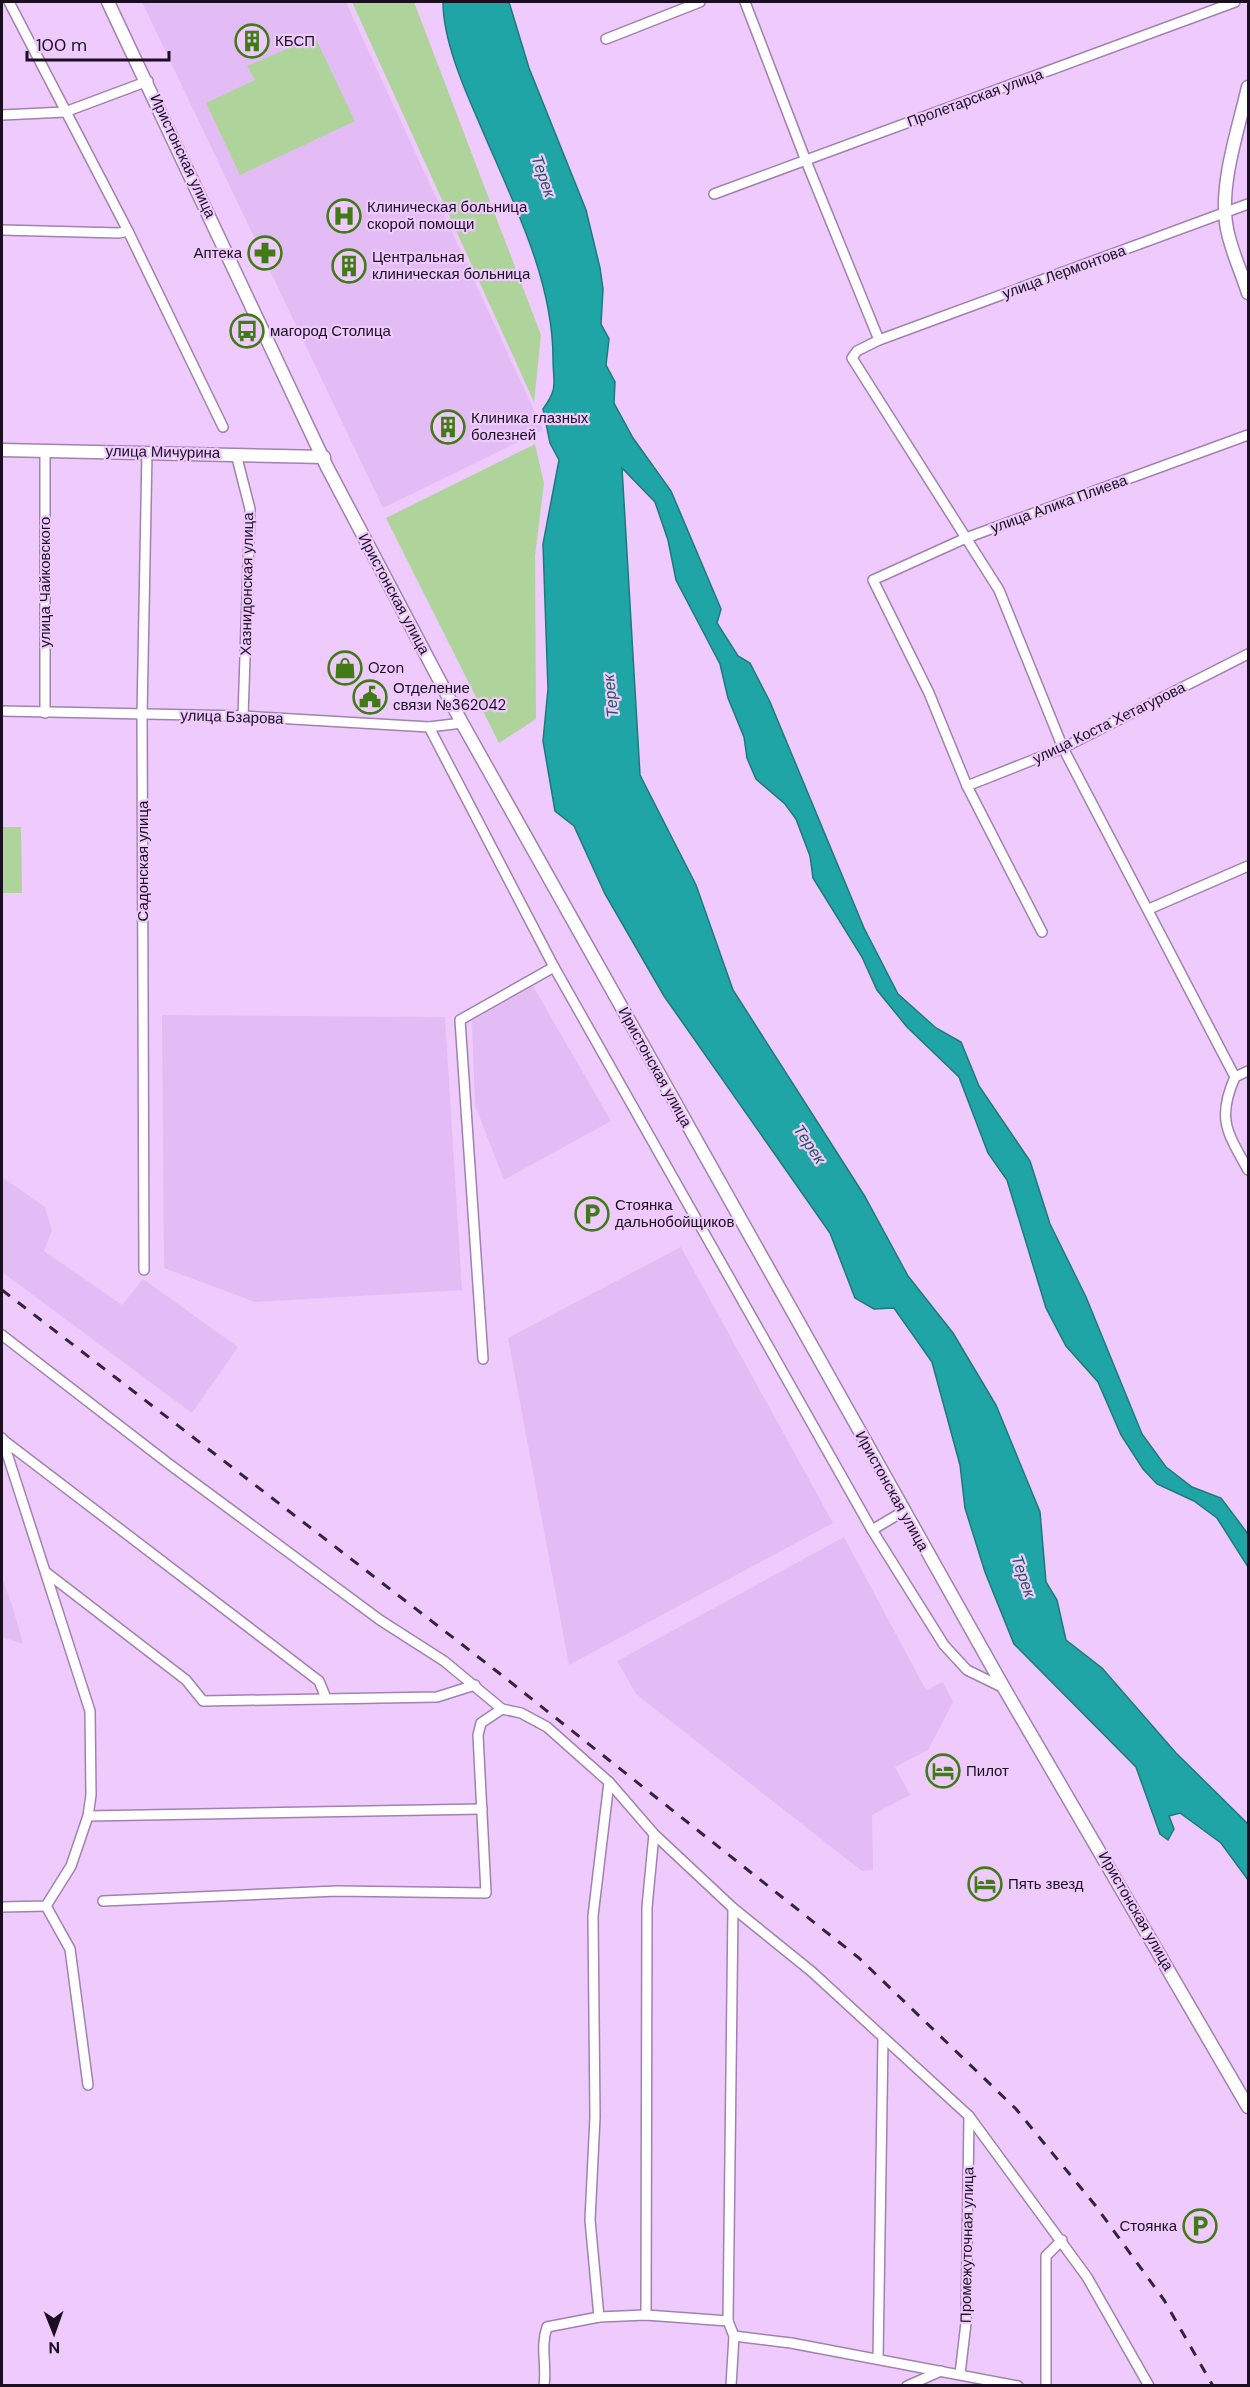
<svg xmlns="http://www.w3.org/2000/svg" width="1250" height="2387" font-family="'DM Sans',sans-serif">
<rect width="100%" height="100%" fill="#eecafd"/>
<g fill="#e4bcf5">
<path d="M142,2H346L543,430L383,508Z"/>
<path d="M533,986L611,1121L504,1180L475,1105L472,1021Z"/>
<path d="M162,1015L445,1017L462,1290L255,1302L164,1268Z"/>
<path d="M2,1177L45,1207L52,1230L44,1251L122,1305L143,1279L238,1347L192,1413L2,1272Z"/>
<path d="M681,1247L833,1523L569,1665L508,1338Z"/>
<path d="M844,1537L926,1690L943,1682L953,1702L928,1750L895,1767L910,1795L872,1815L873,1870L862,1871L636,1694L617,1661Z"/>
<path d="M2,1578L13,1608L23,1644L2,1637Z"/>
</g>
<g fill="#aed49c">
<path d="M352,2H414L541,335L534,402Z"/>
<path d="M315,37L355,121L240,175L206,103L255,80L247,66Z"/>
<path d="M535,444L544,483L535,556L536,719L499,743L386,518Z"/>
<path d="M2,827H21L22,893H2Z"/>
</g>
<path fill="#1fa5a6" stroke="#1e787e" stroke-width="1.5" d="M443,2H509L529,68L586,210L600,268L603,289L601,324L609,339L606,365L615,382L614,403L633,438L671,491L721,609L717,623L738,656L750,663L770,702L864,928L898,994L936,1028L961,1042L979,1086L1030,1161L1050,1224L1086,1297L1142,1434L1166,1467L1192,1487L1221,1498L1248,1534V1567L1217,1518L1194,1501L1157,1484L1143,1469L1121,1435L1098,1382L1066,1346L1046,1308L1007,1180L988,1153L959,1077L907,1027L877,990L862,957L813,878L810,856L796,819L785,804L756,779L747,758L744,737L728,698L720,664L676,580L668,540L655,502L622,468L640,775L696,885L733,990L864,1195L908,1276L953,1333L996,1405L1040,1512L1046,1582L1057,1600L1066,1640L1102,1668L1176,1753L1248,1824V1880L1221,1843L1180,1813L1169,1816L1174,1829L1168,1840L1160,1834L1136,1767L1014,1644L985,1572L965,1508L960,1465L932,1362L894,1308L874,1309L855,1298L830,1233L664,996L605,894L574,826L555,811L543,741L548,689L543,544L559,460L550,443L543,409C559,387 553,384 553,358C553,276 509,194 478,120C463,86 443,39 443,2Z"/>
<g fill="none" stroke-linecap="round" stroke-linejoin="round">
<defs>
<g id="street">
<path d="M9,2L128,231L223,427"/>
<path d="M745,2L806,161L879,340L857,351L852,358L999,590L1063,748L1235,1077C1216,1120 1228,1133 1248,1170"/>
<path d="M606,39L700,2"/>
<path d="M2,115L65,112L148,81"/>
<path d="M714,194L1235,2"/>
<path d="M2,230L119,233L128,231"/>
<path d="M879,340L1248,204"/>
<path d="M45,451V713"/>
<path d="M236,454L250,509L243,716"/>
<path d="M2,711L243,716L429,727L462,723"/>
<path d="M429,727L554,967L872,1530L944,1645L967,1670L1004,1688"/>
<path d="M967,786L1063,748L1248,654"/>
<path d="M1149,909L1248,866"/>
<path d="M1042,932L967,786L929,693L873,580L966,538L1248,435"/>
<path d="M1235,1077L1248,1071"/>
<path d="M144,1270L142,715L147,452"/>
<path d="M2,1335L169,1464L380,1620L444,1661L502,1709L521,1713L547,1727L609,1782L654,1834L733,1908L811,1971L969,2116L1087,2277L1149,2386"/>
<path d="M483,1359L460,1020L554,967"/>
<path d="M2,1438L90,1711L91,1795L88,1816L71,1866L46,1906L2,1907"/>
<path d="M2,1439L319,1681L326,1698"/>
<path d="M872,1530L904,1511"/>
<path d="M47,1573L186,1680L203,1701L437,1697L475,1685"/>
<path d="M88,1816L482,1809"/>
<path d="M103,1901L337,1891L486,1893L478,1735L481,1723L502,1709"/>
<path d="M46,1906L70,1949L88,2085"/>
<path d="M646,2315L647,1907L654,1834"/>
<path d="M599,2317L590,2220L595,2117L593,1916L609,1782"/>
<path d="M734,2336L791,2343L1018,2386"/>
<path d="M878,2359L883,2038"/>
<path d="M960,2374L966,2323L969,2116"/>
<path d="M544,2386C547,2365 540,2347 547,2327L599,2317L646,2315L728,2321"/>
<path d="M731,2386L734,2336L728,2321L733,1908"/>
<path d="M907,2386L941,2371"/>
<path d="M1046,2386V2256L1062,2240"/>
</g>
<g id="secondary">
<path d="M108,2L327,467L462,723L1004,1688L1248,2107"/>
<path d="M1248,87C1239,127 1220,182 1226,223C1229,247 1241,270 1248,293"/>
<path d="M2,450L324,457"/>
</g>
</defs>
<use href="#street" stroke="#a280b0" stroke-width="12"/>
<use href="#secondary" stroke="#a280b0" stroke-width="15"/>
<use href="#street" stroke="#fff" stroke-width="9"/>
<use href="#secondary" stroke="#fff" stroke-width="12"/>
<path stroke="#33243a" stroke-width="3" stroke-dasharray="10 10" stroke-linecap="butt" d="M2,1290L499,1673L859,1958L1016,2109L1095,2205L1164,2300L1213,2386"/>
</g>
<defs>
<symbol id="building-ring" viewBox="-11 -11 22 22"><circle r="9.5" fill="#eecafd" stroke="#407b16" stroke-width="1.5"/><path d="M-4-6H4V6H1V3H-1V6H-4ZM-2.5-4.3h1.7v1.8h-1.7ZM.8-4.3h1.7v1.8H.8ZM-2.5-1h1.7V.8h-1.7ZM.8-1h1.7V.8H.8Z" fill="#407b16"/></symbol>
<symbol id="hospital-ring" viewBox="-11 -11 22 22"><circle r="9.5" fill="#eecafd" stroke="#407b16" stroke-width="1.5"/><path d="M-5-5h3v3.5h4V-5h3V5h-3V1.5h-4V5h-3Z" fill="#407b16"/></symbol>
<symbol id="pharmacy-ring" viewBox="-11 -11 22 22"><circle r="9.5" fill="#eecafd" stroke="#407b16" stroke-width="1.5"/><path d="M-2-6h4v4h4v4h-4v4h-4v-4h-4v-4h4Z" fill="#407b16"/></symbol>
<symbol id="bus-ring" viewBox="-11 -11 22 22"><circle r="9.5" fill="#eecafd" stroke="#407b16" stroke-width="1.5"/><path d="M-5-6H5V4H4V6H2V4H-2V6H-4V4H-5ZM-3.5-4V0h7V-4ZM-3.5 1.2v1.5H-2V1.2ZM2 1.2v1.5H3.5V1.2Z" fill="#407b16"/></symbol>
<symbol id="shop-ring" viewBox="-11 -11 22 22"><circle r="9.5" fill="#eecafd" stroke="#407b16" stroke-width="1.5"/><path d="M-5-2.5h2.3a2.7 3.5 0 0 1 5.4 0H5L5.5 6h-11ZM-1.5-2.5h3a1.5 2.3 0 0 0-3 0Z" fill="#407b16"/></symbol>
<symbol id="civic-ring" viewBox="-11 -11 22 22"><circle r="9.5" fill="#eecafd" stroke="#407b16" stroke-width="1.5"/><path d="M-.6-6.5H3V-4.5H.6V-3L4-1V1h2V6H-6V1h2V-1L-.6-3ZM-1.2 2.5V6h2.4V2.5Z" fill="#407b16"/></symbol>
<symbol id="parking-ring" viewBox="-11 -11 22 22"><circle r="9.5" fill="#eecafd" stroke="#407b16" stroke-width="1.5"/><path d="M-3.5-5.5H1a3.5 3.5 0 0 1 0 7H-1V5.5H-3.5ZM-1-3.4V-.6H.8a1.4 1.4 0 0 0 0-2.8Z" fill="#407b16"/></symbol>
<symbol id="hotel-ring" viewBox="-11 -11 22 22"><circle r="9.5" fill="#eecafd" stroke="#407b16" stroke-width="1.5"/><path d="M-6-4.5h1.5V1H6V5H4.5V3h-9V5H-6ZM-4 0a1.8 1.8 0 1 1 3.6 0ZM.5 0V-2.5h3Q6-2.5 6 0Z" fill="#407b16"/></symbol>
</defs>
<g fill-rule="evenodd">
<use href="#building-ring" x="233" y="22" width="38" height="38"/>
<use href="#hospital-ring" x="325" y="197" width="38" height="38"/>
<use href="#pharmacy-ring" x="246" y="234" width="38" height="38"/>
<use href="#building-ring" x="330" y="247" width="38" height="38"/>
<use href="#bus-ring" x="228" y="312" width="38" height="38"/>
<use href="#building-ring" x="429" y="408" width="38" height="38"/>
<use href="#shop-ring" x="326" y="649" width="38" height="38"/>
<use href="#civic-ring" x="351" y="678" width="38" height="38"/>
<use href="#parking-ring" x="573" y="1195" width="38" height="38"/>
<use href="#hotel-ring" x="924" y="1752" width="38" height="38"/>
<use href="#hotel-ring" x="966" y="1865" width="38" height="38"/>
<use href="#parking-ring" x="1181" y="2207" width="38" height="38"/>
</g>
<g text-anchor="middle" stroke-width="4.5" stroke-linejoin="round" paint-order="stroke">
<g font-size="15" fill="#1b0e20" stroke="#eecafd" text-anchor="start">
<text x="275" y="46">КБСП</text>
<text x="367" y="212">Клиническая больница<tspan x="367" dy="17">скорой помощи</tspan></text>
<text x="242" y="258" text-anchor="end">Аптека</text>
<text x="372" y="262">Центральная<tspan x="372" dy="17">клиническая больница</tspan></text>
<text x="270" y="336">магород Столица</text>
<text x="471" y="423">Клиника глазных<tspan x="471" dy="17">болезней</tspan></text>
<text x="368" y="673">Ozon</text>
<text x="393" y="693">Отделение<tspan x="393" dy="17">связи №362042</tspan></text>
<text x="615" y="1210">Стоянка<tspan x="615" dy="17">дальнобойщиков</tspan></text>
<text x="966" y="1776">Пилот</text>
<text x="1008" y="1889">Пять звезд</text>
<text x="1177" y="2231" text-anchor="end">Стоянка</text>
</g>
<g font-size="15" fill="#1b0e20" stroke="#eecafd">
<text transform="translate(975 98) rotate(-20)" y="5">Пролетарская улица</text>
<text transform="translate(183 156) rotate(65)" y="5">Иристонская улица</text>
<text transform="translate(1064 272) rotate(-20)" y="5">улица Лермонтова</text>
<text transform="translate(163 452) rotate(1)" y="5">улица Мичурина</text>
<text transform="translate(1059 504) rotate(-20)" y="5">улица Алика Плиева</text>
<text transform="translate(45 582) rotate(-90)" y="5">улица Чайковского</text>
<text transform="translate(247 584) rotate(-89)" y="5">Хазнидонская улица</text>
<text transform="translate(394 594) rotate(62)" y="5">Иристонская улица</text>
<text transform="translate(232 717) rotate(2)" y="5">улица Бзарова</text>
<text transform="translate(1109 723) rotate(-26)" y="5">улица Коста Хетагурова</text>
<text transform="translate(143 861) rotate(-90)" y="5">Садонская улица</text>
<text transform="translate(655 1067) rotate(61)" y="5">Иристонская улица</text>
<text transform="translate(892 1491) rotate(61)" y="5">Иристонская улица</text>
<text transform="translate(1136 1911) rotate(60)" y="5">Иристонская улица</text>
<text transform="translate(967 2245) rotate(-89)" y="5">Промежуточная улица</text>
</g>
<g font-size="16" font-style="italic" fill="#235757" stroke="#eecafd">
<text transform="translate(544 176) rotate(71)" y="6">Терек</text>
<text transform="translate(610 696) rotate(-96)" y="6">Терек</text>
<text transform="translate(810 1144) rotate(56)" y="6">Терек</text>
<text transform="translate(1024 1576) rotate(71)" y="6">Терек</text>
</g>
</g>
<rect width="1250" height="2387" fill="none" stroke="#1b0e20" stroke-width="6"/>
<g transform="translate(54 2333) rotate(179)" stroke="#eecafd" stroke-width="4.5" paint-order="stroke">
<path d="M0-4.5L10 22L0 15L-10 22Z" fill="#1b0e20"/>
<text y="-9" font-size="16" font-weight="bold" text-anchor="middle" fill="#1b0e20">N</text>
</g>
<path d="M27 51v9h142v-9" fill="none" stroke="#1b0e20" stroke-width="3"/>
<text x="36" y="51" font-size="18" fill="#1b0e20" stroke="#eecafd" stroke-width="4.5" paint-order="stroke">100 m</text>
</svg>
